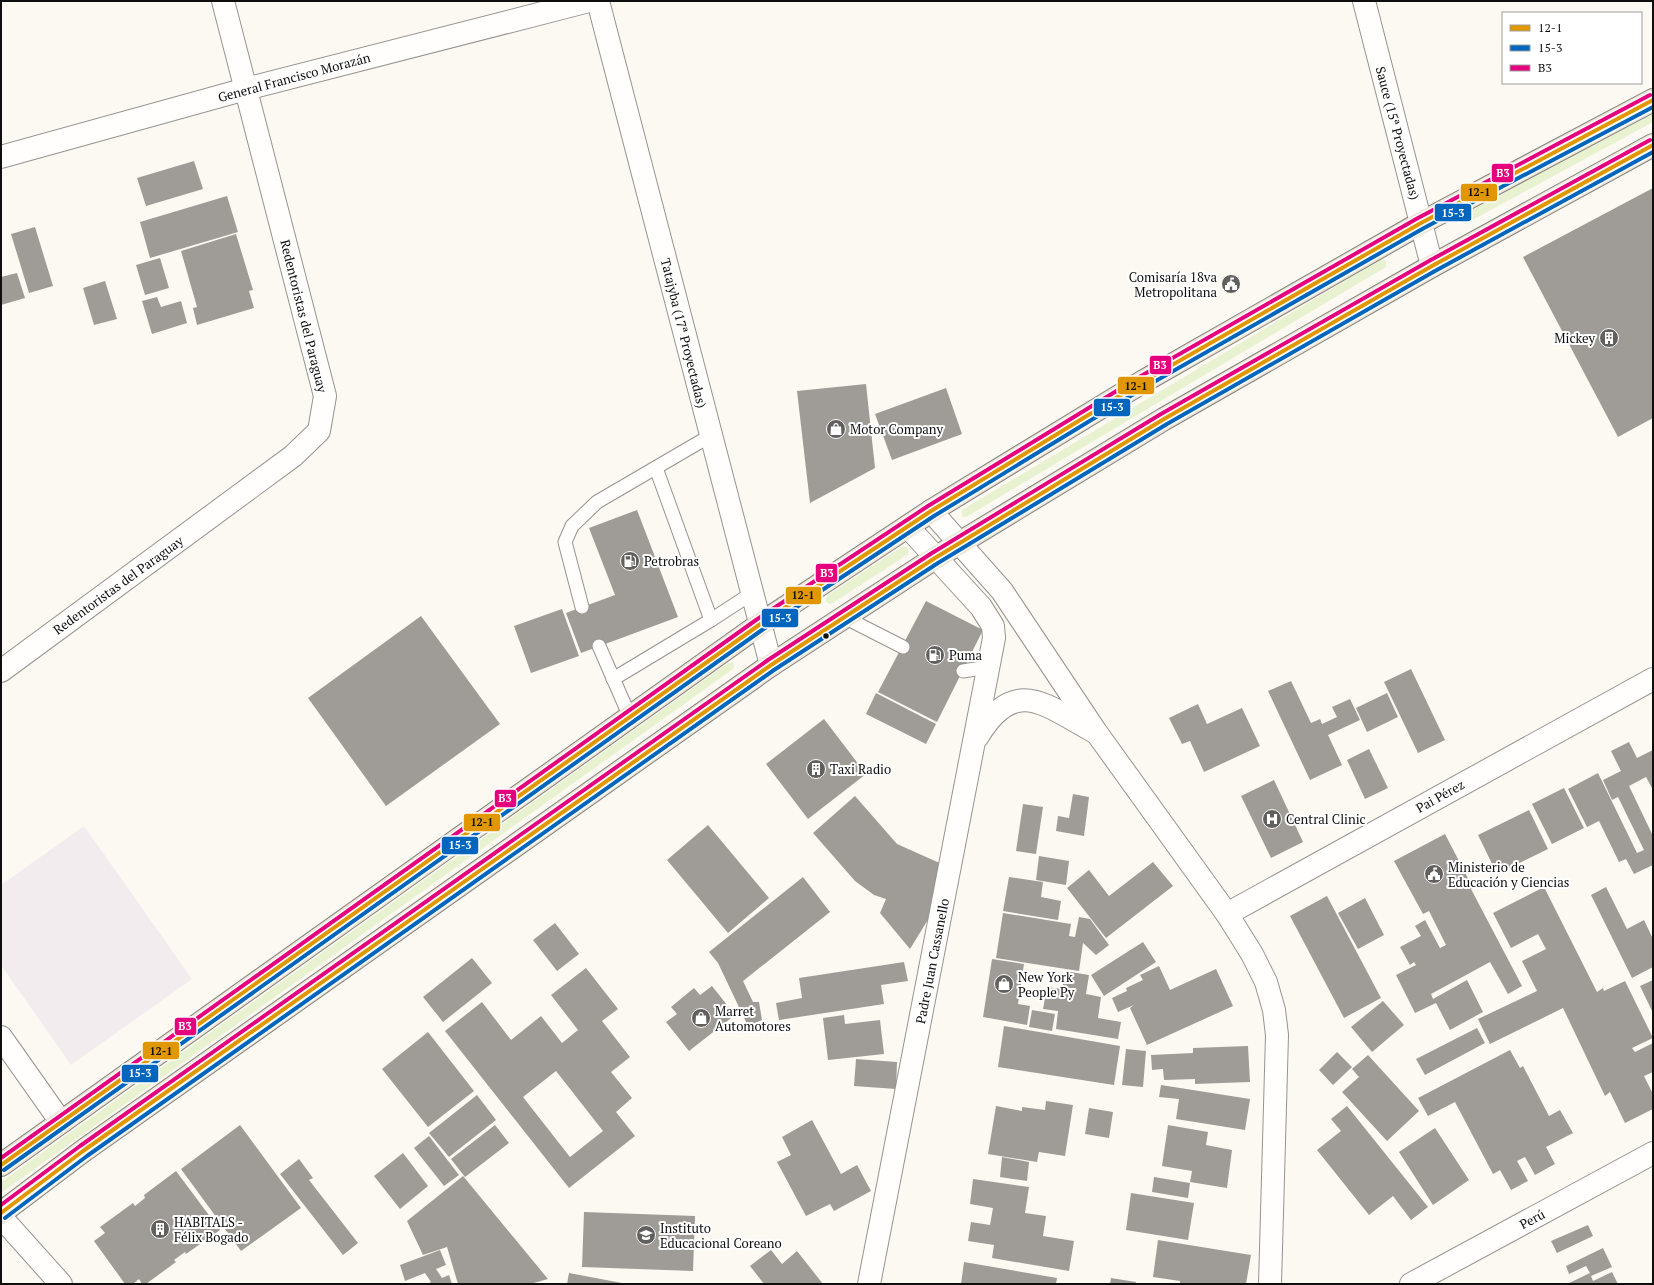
<svg xmlns="http://www.w3.org/2000/svg" width="1654" height="1285" font-family="'PT Serif',serif">
<rect width="100%" height="100%" fill="#fcf9f2"/>
<path fill="#f3ecef" d="M84,826L192,979L71,1065L1,965V885Z"/>
<g fill="#e8f2d0">
<path d="M1653,112V122L1465,224L1459,221L1461,216Z"/>
<path d="M1381,259L1386,260V267L966,517L962,516V510Z"/>
<path d="M903,546L909,549L908,554L833,603L830,604L825,601L828,595Z"/>
<path d="M733,662L734,667L733,669L1,1193V1182L728,663Z"/>
</g>
<g fill="#9f9c98" fill-rule="evenodd">
<path d="M194,161L203,189L146,206L137,178Z"/>
<path d="M1653,188V418L1618,437L1523,257Z"/>
<path d="M227,196L238,232L150,258L140,222Z"/>
<path d="M35,227L53,286L29,293L11,234Z"/>
<path d="M236,234L253,290L249,291L254,308L197,325L193,308L197,307L181,251Z"/>
<path d="M160,258L169,288L145,295L136,265Z"/>
<path d="M17,273L25,298L1,305V277Z"/>
<path d="M105,281L117,319L94,325L83,288Z"/>
<path d="M157,297L161,307L181,301L187,323L152,334L142,301Z"/>
<path d="M866,384L875,468L810,503L797,391Z"/>
<path d="M946,388L962,434L892,460L875,414Z"/>
<path d="M637,510L678,617L581,653L566,613L615,595L589,528Z"/>
<path d="M926,601L983,630L937,722L878,692Z"/>
<path d="M562,609L579,656L531,673L514,626Z"/>
<path d="M421,616L500,724L386,806L308,698Z"/>
<path d="M1411,669L1445,740L1418,753L1384,682Z"/>
<path d="M1291,681L1311,723L1320,719L1322,724L1337,717L1332,707L1350,699L1360,720L1328,735L1342,765L1310,780L1268,691Z"/>
<path d="M876,693L936,724L926,744L866,714Z"/>
<path d="M1387,693L1398,717L1367,732L1356,708Z"/>
<path d="M1198,704L1207,724L1242,708L1260,746L1204,772L1190,741L1182,744L1169,718Z"/>
<path d="M824,719L866,774L808,819L766,764Z"/>
<path d="M1629,742L1637,758L1653,750V790L1646,777L1629,786L1653,836V865L1634,874L1626,859L1619,862L1599,821L1587,827L1568,789L1598,773L1637,853L1644,850L1618,797L1612,800L1603,780L1621,771L1611,751Z"/>
<path d="M1369,749L1388,788L1365,799L1347,760Z"/>
<path d="M1274,780L1303,842L1271,858L1241,796Z"/>
<path d="M1564,788L1584,828L1552,844L1532,804Z"/>
<path d="M1073,794L1089,797L1084,836L1056,831L1058,816L1069,818Z"/>
<path d="M855,796L897,844L944,865L929,918L910,949L880,913L886,899L874,895L855,881L813,833Z"/>
<path d="M1023,804L1043,807L1036,854L1016,851Z"/>
<path d="M1529,810L1548,849L1497,874L1478,835Z"/>
<path d="M708,825L769,898L728,933L667,860Z"/>
<path d="M1445,834L1473,888L1471,889L1522,986L1508,994L1490,962L1431,994L1433,999L1467,980L1483,1012L1450,1030L1436,1003L1415,1013L1396,975L1416,965L1414,962L1410,965L1400,947L1421,936L1415,926L1425,920L1440,948L1446,945L1429,911L1423,914L1394,861Z"/>
<path d="M1039,856L1069,861L1066,885L1036,880Z"/>
<path d="M1153,862L1173,886L1106,938L1067,888L1089,870L1109,896Z"/>
<path d="M803,877L830,912L743,981L753,1002H759L762,1020L748,1026L718,963L709,952Z"/>
<path d="M1009,877L1043,882L1041,897L1061,901L1058,920L1003,911Z"/>
<path d="M1544,887L1597,992L1603,988L1604,991L1625,981L1653,1038L1632,1048L1635,1052L1653,1043V1072L1644,1076L1653,1094V1109L1625,1123L1610,1092L1605,1096L1563,1008L1490,1044L1478,1019L1537,991L1522,961L1546,949L1538,934L1511,948L1493,913Z"/>
<path d="M1606,887L1627,929L1644,920L1653,939V967L1632,978L1591,895Z"/>
<path d="M1327,896L1381,998L1344,1018L1290,916Z"/>
<path d="M1365,898L1384,935L1358,949L1338,913Z"/>
<path d="M1003,913L1071,924L1069,936L1075,937L1079,917L1090,919L1109,945L1096,955L1083,943L1079,971L996,958Z"/>
<path d="M555,923L579,954L557,971L533,940Z"/>
<path d="M1143,942L1156,962L1104,996L1091,975Z"/>
<path d="M472,958L492,983L443,1022L423,997Z"/>
<path d="M992,959L1024,964L1018,1004L1030,1006L1027,1025L983,1017Z"/>
<path d="M904,962L908,981L881,985L884,1004L779,1020L776,1003L802,998L799,978Z"/>
<path d="M1159,966L1170,990L1216,969L1233,1006L1147,1045L1130,1008L1134,1005L1118,1012L1112,998L1127,991L1126,988L1143,980L1140,975Z"/>
<path d="M586,968L618,1009L602,1021L630,1057L611,1072L632,1098L616,1112L635,1136L569,1188L445,1031L482,1002L511,1040L541,1016L562,1043L578,1030L551,995ZM556,1071L603,1131L570,1157L523,1097Z"/>
<path d="M1065,971L1089,975L1086,994L1101,997L1098,1018L1121,1022L1118,1039L1056,1029L1058,1011L1043,1009L1047,987L1062,989Z"/>
<path d="M1653,980V1013L1640,986Z"/>
<path d="M712,986L735,1015L689,1051L666,1022L677,1014L671,1007L694,988L700,995Z"/>
<path d="M1383,1001L1404,1025L1372,1052L1351,1027Z"/>
<path d="M1032,1010L1055,1014L1052,1031L1029,1027Z"/>
<path d="M844,1015L845,1024L880,1020L884,1054L828,1060L823,1018Z"/>
<path d="M1004,1026L1120,1046L1114,1085L998,1067Z"/>
<path d="M1477,1028L1485,1043L1425,1075L1416,1059Z"/>
<path d="M428,1032L474,1091L428,1127L382,1069Z"/>
<path d="M1248,1046L1250,1082L1195,1084V1079L1164,1080L1163,1069L1152,1070L1151,1055L1193,1053V1048Z"/>
<path d="M1126,1049L1146,1051L1143,1087L1122,1085Z"/>
<path d="M1510,1050L1520,1068L1523,1066L1549,1116L1560,1110L1573,1133L1546,1147L1555,1164L1535,1175L1525,1157L1517,1161L1528,1181L1511,1190L1500,1170L1493,1174L1455,1102L1428,1116L1418,1098Z"/>
<path d="M1337,1052L1352,1067L1333,1085L1319,1070Z"/>
<path d="M1368,1055L1419,1111L1387,1141L1342,1092L1359,1077L1352,1069Z"/>
<path d="M856,1059L897,1062L896,1089L854,1086Z"/>
<path d="M1161,1085L1250,1099L1245,1130L1176,1119L1179,1099L1159,1097Z"/>
<path d="M477,1095L496,1120L449,1157L429,1133Z"/>
<path d="M1046,1101L1073,1105L1065,1156L1039,1152L1037,1162L988,1154L996,1106L1022,1111V1107L1045,1110Z"/>
<path d="M1347,1106L1428,1207L1411,1220L1393,1196L1369,1215L1317,1150L1341,1131L1331,1119Z"/>
<path d="M1089,1108L1113,1112L1109,1138L1085,1134Z"/>
<path d="M812,1120L841,1174L857,1165L871,1191L834,1211L830,1204L806,1216L777,1162L791,1155L782,1137Z"/>
<path d="M240,1125L301,1208L241,1251L181,1169Z"/>
<path d="M495,1125L509,1143L465,1177L451,1159Z"/>
<path d="M1168,1125L1208,1132L1206,1145L1232,1150L1227,1188L1190,1182L1192,1171L1162,1166Z"/>
<path d="M1435,1128L1469,1180L1433,1205L1399,1152Z"/>
<path d="M429,1136L459,1175L444,1186L414,1148Z"/>
<path d="M403,1153L428,1186L400,1209L374,1176Z"/>
<path d="M1002,1157L1029,1162L1027,1181L1000,1177Z"/>
<path d="M299,1159L313,1178L309,1180L358,1243L343,1255L280,1174Z"/>
<path d="M176,1171L220,1230L186,1254L185,1252L174,1260L176,1262L146,1284H142L139,1279L133,1284H125L94,1241L105,1233L100,1227L133,1203L135,1206L145,1198L144,1195Z"/>
<path d="M463,1176L548,1279L530,1284H458L447,1247L423,1255L407,1221Z"/>
<path d="M1154,1177L1190,1183L1188,1198L1152,1192Z"/>
<path d="M973,1179L1029,1187L1025,1213L1046,1216L1043,1236L1074,1241L1069,1271L992,1258L994,1245L968,1241L971,1222L990,1225L993,1208L970,1204Z"/>
<path d="M1131,1193L1194,1203L1188,1240L1126,1230Z"/>
<path d="M584,1212L695,1216L693,1271L582,1267Z"/>
<path d="M1588,1225L1593,1236L1557,1253L1551,1241Z"/>
<path d="M1158,1240L1251,1255L1246,1284H1180V1281L1153,1277Z"/>
<path d="M1603,1248L1612,1267L1591,1276L1593,1281L1612,1272L1618,1284H1567L1590,1273L1586,1266L1569,1274L1566,1266Z"/>
<path d="M440,1250L446,1265L436,1269L442,1278L449,1275L452,1284H427L431,1282L425,1273L405,1281L400,1265Z"/>
<path d="M771,1250L782,1264L797,1251L823,1284H764L750,1266Z"/>
<path d="M964,1262L1057,1278L1056,1284H961Z"/>
<path d="M569,1273L622,1283V1284H567Z"/>
<path d="M1111,1278L1136,1282V1284H1110Z"/>
</g>
<g fill="none" stroke-linecap="round" stroke-linejoin="round">
<defs>
<g id="service">
<path d="M582,607L565,542L572,526L597,502L710,436"/>
<path d="M844,617L903,647"/>
<path d="M711,620L751,594"/>
<path d="M599,646L630,717"/>
<path d="M963,671L988,667"/>
<path d="M613,679L711,620L656,468"/>
</g>
<g id="minor">
<path d="M1364,1L1432,266"/>
<path d="M1,157L246,89L589,1"/>
<path d="M1,671L293,456L319,431L325,396L223,1"/>
<path d="M1227,914L1653,679"/>
<path d="M1,1037L61,1122"/>
<path d="M1,1217L61,1284"/>
</g>
<g id="tertiary">
<path d="M598,1L771,665"/>
<path d="M931,511L1002,591L1096,732L1227,914L1252,954L1266,982L1274,1010L1277,1035L1270,1284"/>
<path d="M978,736C1015,675 1045,705 1093,731"/>
<path d="M869,1284L994,638L993,626L981,607L908,527"/>
<path d="M1411,1284L1653,1153"/>
</g>
<g id="primary">
<path d="M1,1165L759,625L931,511L1144,381L1421,223L1653,100"/>
<path d="M1,1213L83,1151L771,665L935,558L1164,419L1432,266L1653,145"/>
</g>
</defs>
<use href="#service" stroke="#959491" stroke-width="15"/>
<use href="#minor" stroke="#959491" stroke-width="24"/>
<use href="#tertiary" stroke="#959491" stroke-width="24"/>
<use href="#primary" stroke="#82817e" stroke-width="24"/>
<use href="#service" stroke="#fffefd" stroke-width="13"/>
<use href="#minor" stroke="#fffefd" stroke-width="22"/>
<use href="#tertiary" stroke="#fffefd" stroke-width="22"/>
<use href="#primary" stroke="#ede5d8" stroke-width="22"/>
<defs>
<g id="bus-1">
<path d="M1,1165L759,625L931,511L1144,381L1421,223L1653,100"/>
<path d="M1,1213L83,1151L771,665L935,558L1164,419L1432,266L1653,145"/>
</g>
<g id="bus-2">
<path d="M4,1170L762,630L934,516L1147,386L1424,228L1653,107"/>
<path d="M5,1218L87,1156L774,670L938,563L1167,424L1435,271L1653,152"/>
</g>
<g id="bus-3">
<path d="M1,1158L756,620L928,506L1141,376L1418,218L1650,95"/>
<path d="M1,1205L80,1146L768,660L932,553L1161,414L1429,261L1650,140"/>
</g>
</defs>
<use href="#bus-1" stroke="#fff" stroke-width="7"/>
<use href="#bus-2" stroke="#fff" stroke-width="7"/>
<use href="#bus-3" stroke="#fff" stroke-width="7"/>
<use href="#bus-1" stroke="#e09701" stroke-width="4"/>
<use href="#bus-2" stroke="#0065bd" stroke-width="4"/>
<use href="#bus-3" stroke="#e5007d" stroke-width="4"/>
</g>
<defs>
<symbol id="civic-disc" viewBox="-11 -11 22 22"><circle r="9.5" fill="#61605e" stroke="#fff"/><path d="M-.6-6.5H3V-4.5H.6V-3L4-1V1h2V6H-6V1h2V-1L-.6-3ZM-1.2 2.5V6h2.4V2.5Z" fill="#fff"/></symbol>
<symbol id="building-disc" viewBox="-11 -11 22 22"><circle r="9.5" fill="#61605e" stroke="#fff"/><path d="M-4-6H4V6H1V3H-1V6H-4ZM-2.5-4.3h1.7v1.8h-1.7ZM.8-4.3h1.7v1.8H.8ZM-2.5-1h1.7V.8h-1.7ZM.8-1h1.7V.8H.8Z" fill="#fff"/></symbol>
<symbol id="shop-disc" viewBox="-11 -11 22 22"><circle r="9.5" fill="#61605e" stroke="#fff"/><path d="M-5-2.5h2.3a2.7 3.5 0 0 1 5.4 0H5L5.5 6h-11ZM-1.5-2.5h3a1.5 2.3 0 0 0-3 0Z" fill="#fff"/></symbol>
<symbol id="fuel-disc" viewBox="-11 -11 22 22"><circle r="9.5" fill="#61605e" stroke="#fff"/><path d="M-5.5-6h7V0h2V4h1.3V-2.5L3-4.5l.8-.8L6-3V5H2.5V1h-1V6h-7ZM-4.2-4.7v3.2H.2V-4.7Z" fill="#fff"/></symbol>
<symbol id="hospital-disc" viewBox="-11 -11 22 22"><circle r="9.5" fill="#61605e" stroke="#fff"/><path d="M-5-5h3v3.5h4V-5h3V5h-3V1.5h-4V5h-3Z" fill="#fff"/></symbol>
<symbol id="school-disc" viewBox="-11 -11 22 22"><circle r="9.5" fill="#61605e" stroke="#fff"/><path d="M0-5L7-2L0 1L-7-2ZM-4 1L0 2.5L4 1V4Q0 6-4 4Z" fill="#fff"/></symbol>
</defs>
<g fill-rule="evenodd">
<use href="#civic-disc" x="1220" y="273" width="22" height="22"/>
<use href="#building-disc" x="1598" y="327" width="22" height="22"/>
<use href="#shop-disc" x="825" y="418" width="22" height="22"/>
<use href="#fuel-disc" x="619" y="550" width="22" height="22"/>
<use href="#fuel-disc" x="924" y="644" width="22" height="22"/>
<use href="#building-disc" x="805" y="758" width="22" height="22"/>
<use href="#hospital-disc" x="1261" y="808" width="22" height="22"/>
<use href="#civic-disc" x="1423" y="863" width="22" height="22"/>
<use href="#shop-disc" x="993" y="973" width="22" height="22"/>
<use href="#shop-disc" x="690" y="1007" width="22" height="22"/>
<use href="#building-disc" x="149" y="1218" width="22" height="22"/>
<use href="#school-disc" x="635" y="1224" width="22" height="22"/>
</g>
<circle fill="#0e0e0e" stroke="#fff" stroke-width="1.5" cx="826" cy="636" r="3.5"/>
<g text-anchor="middle" stroke-width="4" stroke-linejoin="round" paint-order="stroke">
<g font-size="13" fill="#0e0e0e" stroke="#fff">
<text transform="translate(294 77) rotate(-15)" y="5">General Francisco Morazán</text>
<text transform="translate(1398 133) rotate(75)" y="5">Sauce (15ª Proyectadas)</text>
<text transform="translate(304 316) rotate(76)" y="5">Redentoristas del Paraguay</text>
<text transform="translate(684 333) rotate(76)" y="5">Tatajyba (17ª Proyectadas)</text>
<text transform="translate(118 585) rotate(-36)" y="5">Redentoristas del Paraguay</text>
<text transform="translate(1440 796) rotate(-29)" y="5">Pai Pérez</text>
<text transform="translate(932 961) rotate(-79)" y="5">Padre Juan Cassanello</text>
<text transform="translate(1532 1219) rotate(-28)" y="5">Perú</text>
</g>
<g font-size="13" fill="#0e0e0e" stroke="#fff" text-anchor="start">
<text x="1217" y="282" text-anchor="end">Comisaría 18va<tspan x="1217" dy="15">Metropolitana</tspan></text>
<text x="1595" y="343" text-anchor="end">Mickey</text>
<text x="850" y="434">Motor Company</text>
<text x="644" y="566">Petrobras</text>
<text x="949" y="660">Puma</text>
<text x="830" y="774">Taxi Radio</text>
<text x="1286" y="824">Central Clinic</text>
<text x="1448" y="872">Ministerio de<tspan x="1448" dy="15">Educación y Ciencias</tspan></text>
<text x="1018" y="982">New York<tspan x="1018" dy="15">People Py</tspan></text>
<text x="715" y="1016">Marret<tspan x="715" dy="15">Automotores</tspan></text>
<text x="174" y="1227">HABITALS -<tspan x="174" dy="15">Félix Bogado</tspan></text>
<text x="660" y="1233">Instituto<tspan x="660" dy="15">Educacional Coreano</tspan></text>
</g>
</g>
<g stroke="#fff" stroke-width="1.5">
<rect x="1491" y="163" width="23" height="20" rx="4" fill="#e5007d"/>
<rect x="1460" y="183" width="38" height="19" rx="4" fill="#e09701"/>
<rect x="1434" y="203" width="38" height="19" rx="4" fill="#0065bd"/>
<rect x="1149" y="355" width="23" height="20" rx="4" fill="#e5007d"/>
<rect x="1117" y="376" width="38" height="19" rx="4" fill="#e09701"/>
<rect x="1093" y="398" width="38" height="19" rx="4" fill="#0065bd"/>
<rect x="815" y="563" width="23" height="20" rx="4" fill="#e5007d"/>
<rect x="785" y="586" width="37" height="19" rx="4" fill="#e09701"/>
<rect x="761" y="608" width="38" height="20" rx="4" fill="#0065bd"/>
<rect x="494" y="789" width="23" height="19" rx="4" fill="#e5007d"/>
<rect x="463" y="813" width="38" height="19" rx="4" fill="#e09701"/>
<rect x="441" y="836" width="38" height="19" rx="4" fill="#0065bd"/>
<rect x="174" y="1017" width="23" height="19" rx="4" fill="#e5007d"/>
<rect x="142" y="1041" width="38" height="19" rx="4" fill="#e09701"/>
<rect x="121" y="1064" width="38" height="19" rx="4" fill="#0065bd"/>
</g>
<g font-size="11" text-anchor="middle" font-weight="bold" fill="#fff">
<text x="1503" y="177">B3</text>
<text x="1453" y="217">15-3</text>
<text x="1160" y="369">B3</text>
<text x="1112" y="411">15-3</text>
<text x="827" y="577">B3</text>
<text x="780" y="622">15-3</text>
<text x="505" y="802">B3</text>
<text x="460" y="849">15-3</text>
<text x="185" y="1030">B3</text>
<text x="140" y="1077">15-3</text>
</g>
<g font-size="11" text-anchor="middle" font-weight="bold" fill="#111">
<text x="1479" y="196">12-1</text>
<text x="1136" y="390">12-1</text>
<text x="803" y="599">12-1</text>
<text x="482" y="826">12-1</text>
<text x="161" y="1055">12-1</text>
</g>
<rect width="1654" height="1285" fill="none" stroke="#0e0e0e" stroke-width="4"/>
<rect x="1502" y="12" width="140" height="72" fill="#ffffff" stroke="#9f9f9f"/>
<rect x="1510" y="25" width="20" height="6" fill="#e09701" stroke="#9f9f9f"/>
<text x="1538" y="32" font-size="12" fill="#0e0e0e">12-1</text>
<rect x="1510" y="45" width="20" height="6" fill="#0065bd" stroke="#9f9f9f"/>
<text x="1538" y="52" font-size="12" fill="#0e0e0e">15-3</text>
<rect x="1510" y="65" width="20" height="6" fill="#e5007d" stroke="#9f9f9f"/>
<text x="1538" y="72" font-size="12" fill="#0e0e0e">B3</text>
</svg>
